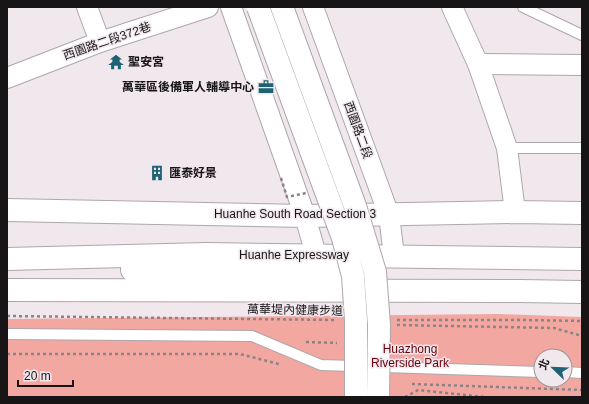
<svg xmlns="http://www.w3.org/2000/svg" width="589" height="404" font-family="Arial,'Noto Sans TC',sans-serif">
<rect width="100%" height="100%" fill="#f1e8ee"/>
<path fill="#f3a7a1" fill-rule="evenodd" d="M499,314L582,317V397H7V319ZM541,356H565V380H541Z"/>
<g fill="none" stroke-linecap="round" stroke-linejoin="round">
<defs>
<g id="service">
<path d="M523,7L582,35"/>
<path d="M507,148H582"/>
<path d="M7,334L252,336L321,365L541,372"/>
<path d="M565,372L582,373"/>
</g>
<g id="minor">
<path d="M87,7L100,42"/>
<path d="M231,7L305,216L316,255"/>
<path d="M313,7L389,215L394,256"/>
<path d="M452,7L478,64L507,148L515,212"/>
<path d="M478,64L582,65"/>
<path d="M7,78L100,42L208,7"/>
</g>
<path id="tertiary" d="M7,210L305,216L515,212L582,213"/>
<g id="trunk">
<path d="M7,259L206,254L582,259"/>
<path d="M132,270L296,272L358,277"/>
<path d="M7,290L520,291L582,292"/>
</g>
</defs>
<use href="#service" stroke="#aea6ac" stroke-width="12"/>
<use href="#minor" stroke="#aea6ac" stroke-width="22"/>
<use href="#tertiary" stroke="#aea6ac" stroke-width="24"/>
<use href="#trunk" stroke="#aea6ac" stroke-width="24"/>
<g stroke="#8a8488" stroke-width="2.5" stroke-dasharray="3 3" stroke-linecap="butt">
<path d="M7,316L336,320"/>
<path d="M397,320H524L582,321"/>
<path d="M397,325L554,328L582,336"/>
<path d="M306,342L337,343"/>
<path d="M7,354H240L279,364"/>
<path d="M412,384L582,390"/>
<path d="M405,397L418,390L485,397"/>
</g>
<use href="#service" stroke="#fff" stroke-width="10"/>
<use href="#minor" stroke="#fff" stroke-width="20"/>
<use href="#tertiary" stroke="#fff" stroke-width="22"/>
<use href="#trunk" stroke="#fff" stroke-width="22"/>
<defs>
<g id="secondary-bridge">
<path d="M258,7L343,238L353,276L356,320V397"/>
<path d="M282,7L355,206L375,272L379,325L378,397"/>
</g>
</defs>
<use href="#secondary-bridge" stroke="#aea6ac" stroke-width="24" stroke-linecap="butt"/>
<path stroke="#8a8488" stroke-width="2.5" stroke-dasharray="3 3" stroke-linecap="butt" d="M281,178L287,197L306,193"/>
<use href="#secondary-bridge" stroke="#fff" stroke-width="22"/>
</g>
<defs>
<symbol id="temple-bare" viewBox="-9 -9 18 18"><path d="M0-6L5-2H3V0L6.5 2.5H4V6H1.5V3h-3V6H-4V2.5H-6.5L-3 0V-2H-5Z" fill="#1e6274" stroke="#f1e8ee" stroke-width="2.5" paint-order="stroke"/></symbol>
<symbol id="office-bare" viewBox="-9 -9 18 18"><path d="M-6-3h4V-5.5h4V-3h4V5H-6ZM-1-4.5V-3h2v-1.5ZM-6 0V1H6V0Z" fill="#1e6274" stroke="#f1e8ee" stroke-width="2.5" paint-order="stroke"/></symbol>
<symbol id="building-bare" viewBox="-9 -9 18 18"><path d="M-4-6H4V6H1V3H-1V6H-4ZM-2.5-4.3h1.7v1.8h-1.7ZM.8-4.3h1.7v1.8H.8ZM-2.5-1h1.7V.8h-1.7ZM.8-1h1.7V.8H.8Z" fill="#1e6274" stroke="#f1e8ee" stroke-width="2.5" paint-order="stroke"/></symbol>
</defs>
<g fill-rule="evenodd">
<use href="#temple-bare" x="105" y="51" width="22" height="22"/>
<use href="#office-bare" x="255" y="76" width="22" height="22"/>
<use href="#building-bare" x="146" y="162" width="22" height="22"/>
</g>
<g text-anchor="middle" stroke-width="3" stroke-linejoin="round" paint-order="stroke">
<g font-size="12" fill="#181517" stroke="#f1e8ee">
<text transform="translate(107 41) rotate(-19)" y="4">西園路二段372巷</text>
<text transform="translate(358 130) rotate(70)" y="4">西園路二段</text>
<text x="295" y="218">Huanhe South Road Section 3</text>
<text x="294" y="259">Huanhe Expressway</text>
<text transform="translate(295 310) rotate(1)" y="4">萬華堤內健康步道</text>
</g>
<g font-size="12" font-weight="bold" fill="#181517" stroke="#f1e8ee" text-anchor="start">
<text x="128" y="66">聖安宮</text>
<text x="254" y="91" text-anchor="end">萬華區後備軍人輔導中心</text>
<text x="169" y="177">匯泰好景</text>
</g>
<g font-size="12" fill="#69030e" stroke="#f1e8ee">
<text x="410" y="353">Huazhong<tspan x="410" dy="14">Riverside Park</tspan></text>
</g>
</g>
<rect width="589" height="404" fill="none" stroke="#181517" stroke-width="16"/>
<g transform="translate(553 368) rotate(293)"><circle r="19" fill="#f1e8ee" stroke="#9a9498"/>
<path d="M0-3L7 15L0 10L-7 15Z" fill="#1e6274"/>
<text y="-6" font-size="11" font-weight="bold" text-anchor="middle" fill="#181517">北</text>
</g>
<path d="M18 380v6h55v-6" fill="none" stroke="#181517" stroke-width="2"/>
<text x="24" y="380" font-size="12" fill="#181517" stroke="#f1e8ee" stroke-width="3" paint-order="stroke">20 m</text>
</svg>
